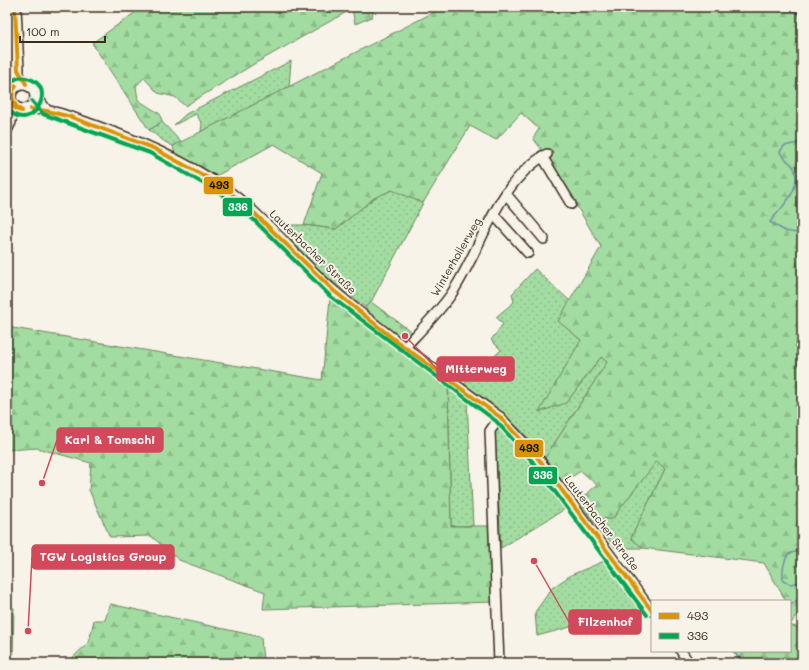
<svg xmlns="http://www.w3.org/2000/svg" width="809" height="670" font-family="Mali,sans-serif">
<defs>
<pattern id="grass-dots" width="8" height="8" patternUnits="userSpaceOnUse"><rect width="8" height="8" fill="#a2dca1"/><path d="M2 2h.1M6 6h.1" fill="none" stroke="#8cbd8a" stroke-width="1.8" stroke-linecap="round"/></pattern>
<pattern id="forest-firs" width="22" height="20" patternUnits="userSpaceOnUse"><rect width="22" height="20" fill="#a2dca1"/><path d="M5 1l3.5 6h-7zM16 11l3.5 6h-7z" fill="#8cbd8a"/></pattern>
</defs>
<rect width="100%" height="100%" fill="#f7f3e8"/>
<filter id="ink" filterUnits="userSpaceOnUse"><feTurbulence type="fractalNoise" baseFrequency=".025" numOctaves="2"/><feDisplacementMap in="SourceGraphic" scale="8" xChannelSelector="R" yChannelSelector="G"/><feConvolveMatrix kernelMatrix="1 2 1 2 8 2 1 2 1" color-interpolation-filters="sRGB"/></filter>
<g filter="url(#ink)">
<g fill="url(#grass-dots)" stroke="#6e8360">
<path d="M291,61L289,87L201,132L202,124L196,114L174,125L186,114Z"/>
<path d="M162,122L181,142L173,146C163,142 158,136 149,130Z"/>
<path d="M392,189L423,203L371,302L365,307C339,287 295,255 282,225H304L336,229L374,198Z"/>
<path d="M535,269L570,301L559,321L581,340L566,403L601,357L607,362L545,458L521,430L464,384L501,350L491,340L503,324L496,317L514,302L512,294Z"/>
<path d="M448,385L467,400L473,526H451Z"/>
<path d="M500,424C513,429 558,491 570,506L501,548L495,432L493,431Z"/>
<path d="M656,460L665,469L631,538L643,548H616L591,518L612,519Z"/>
<path d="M609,559L645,607L537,636L535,612L552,588L571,575Z"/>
<path d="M7,606L14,608L13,654H7Z"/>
<path d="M112,658L141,663H75L77,660Z"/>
</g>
<g fill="url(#forest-firs)" stroke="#6e8360">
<path d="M138,7H374L372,17L355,24L352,9L254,64L185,106L175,97L158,93L144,78L136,86L138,100L160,114L162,122L149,130L92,43L140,9Z"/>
<path d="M444,7H802V607L790,625L802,629V663H745L732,651H790V601H786L764,563L643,548L631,538L665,469L657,461L612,519L591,518L578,501L597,485L581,471L563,482L545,458L607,362L601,357L566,403L539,412L581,340L558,321L601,247L550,161L533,138L539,129L521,113L496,140L470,126L423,203L392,190L374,198L336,229L304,225L322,173L274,144L216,176L175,154L173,146Z"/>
<path d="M330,299L448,385L451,526H491L493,602L263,609L265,592L179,560L151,536L110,537L89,490L91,463L37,448L7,450V327L322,380Z"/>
<path d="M371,302L412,332L410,335L404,331L400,337L370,314L365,307Z"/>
<path d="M110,604L261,637L263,663H141L112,658L77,660L75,663H70V660L89,642L94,620H105Z"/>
</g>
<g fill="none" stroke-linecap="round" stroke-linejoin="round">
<g stroke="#7390a1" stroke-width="1.5">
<path d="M783,7C808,12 798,23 802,42"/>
<path d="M802,142L784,146L780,152C783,159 791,162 794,168C803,189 782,206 770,222L785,231L802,234"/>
<path d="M802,550L788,554C783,563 782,571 783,581L790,584L802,582"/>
<path d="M790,606L802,596"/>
<path d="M735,651L738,659L746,663"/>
</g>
<defs>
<g id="minor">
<path d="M37,97L46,109"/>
<path d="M31,109C53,109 73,118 94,125C145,143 202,168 244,203C276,230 302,263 334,291C387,336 444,376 500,417L537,457L652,611"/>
<path d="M542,156L571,204"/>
<path d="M506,194L544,239"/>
<path d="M494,215L528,253"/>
<path d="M405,347C420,331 437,314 450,296C482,250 495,183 547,154"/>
<path d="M681,651L689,663"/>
<path d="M499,663L490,431L500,417"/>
</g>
<g id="major">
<path d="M15,7L18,70L16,86"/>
<circle cx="23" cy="97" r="13"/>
<path d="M7,128L10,122L12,105"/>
</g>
</defs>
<use href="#minor" stroke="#3b2a1e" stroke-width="12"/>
<use href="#major" stroke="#3b2a1e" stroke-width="14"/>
<use href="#minor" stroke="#f7f3e8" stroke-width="9"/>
<use href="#major" stroke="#f7f3e8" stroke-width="11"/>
<defs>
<g id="bus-1">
<path d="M15,7L18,70L26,84"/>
<path d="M16,86C9,94 13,106 22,111"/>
<path d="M16,86L10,92C10,102 12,109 22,111"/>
<path d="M31,109L47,111L71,117L153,148L210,179L244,203L334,291L395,340L500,417L537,457L652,611"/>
</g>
<g id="bus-2">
<path d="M7,86C12,80 19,76 26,78C61,84 31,138 7,108"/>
<path d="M32,101L43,114L150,153L220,193L254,220L330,296L496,421L532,461L647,615"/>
</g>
</defs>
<use href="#bus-1" stroke="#f7f3e8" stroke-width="7"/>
<use href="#bus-2" stroke="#f7f3e8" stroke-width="7"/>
<use href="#bus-1" stroke="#db9304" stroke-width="4"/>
<use href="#bus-2" stroke="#00a651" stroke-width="4"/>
</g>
</g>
<g text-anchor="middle" stroke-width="4" stroke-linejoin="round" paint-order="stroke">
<g font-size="11" fill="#3b2a1e" stroke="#f7f3e8">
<text transform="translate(313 252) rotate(44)" y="4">Lauterbacher Straße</text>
<text transform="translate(456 257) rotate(-60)" y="4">Winterhollerweg</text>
<text transform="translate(602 523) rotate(53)" y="4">Lauterbacher Straße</text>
</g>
</g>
<path fill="none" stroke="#d1495b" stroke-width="1.5" d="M405 336L437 369M42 483L57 440M28 631L32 557M534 561L569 622"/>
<g fill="#d1495b" stroke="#f7f3e8" stroke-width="1.5">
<circle cx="405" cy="336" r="4"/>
<circle cx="42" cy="483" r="4"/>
<circle cx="28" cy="631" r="4"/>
<circle cx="534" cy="561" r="4"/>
</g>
<g fill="#d1495b" stroke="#d1495b" stroke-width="1.5">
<rect x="437" y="357" width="77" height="24" rx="4"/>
<rect x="57" y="428" width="106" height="24" rx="4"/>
<rect x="32" y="545" width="142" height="24" rx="4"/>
<rect x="569" y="610" width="72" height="24" rx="4"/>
</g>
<g font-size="12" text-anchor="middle" font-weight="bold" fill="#fff">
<text x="476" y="373">Mitterweg</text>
<text x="110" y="444">Karl &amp; Tomschi</text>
<text x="103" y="561">TGW Logistics Group</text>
<text x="605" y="626">Filzenhof</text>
</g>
<g stroke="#f7f3e8" stroke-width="1.5">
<rect x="203" y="176" width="31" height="19" rx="4" fill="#db9304"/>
<rect x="222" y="197" width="31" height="20" rx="4" fill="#00a651"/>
<rect x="514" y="439" width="30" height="19" rx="4" fill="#db9304"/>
<rect x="528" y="466" width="30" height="19" rx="4" fill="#00a651"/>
</g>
<g font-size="11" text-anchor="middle" font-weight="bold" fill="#fff">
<text x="238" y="211">336</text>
<text x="543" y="479">336</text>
</g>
<g font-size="11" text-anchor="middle" font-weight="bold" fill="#111">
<text x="219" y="189">493</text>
<text x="529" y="452">493</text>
</g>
<rect width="809" height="670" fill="none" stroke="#f7f3e8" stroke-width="24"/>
<rect x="12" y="12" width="785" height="646" fill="none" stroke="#3b2a1e" stroke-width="1.5" filter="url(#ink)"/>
<rect x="651" y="600" width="140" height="52" fill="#f7f3e8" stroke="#aca397"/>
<rect x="659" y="613" width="20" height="6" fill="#db9304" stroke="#aca397"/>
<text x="687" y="620" font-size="12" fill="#3b2a1e">493</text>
<rect x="659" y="633" width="20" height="6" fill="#00a651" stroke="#aca397"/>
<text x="687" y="640" font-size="12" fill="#3b2a1e">336</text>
<path d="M20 36v6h85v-6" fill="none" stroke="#3b2a1e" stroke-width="2"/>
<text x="26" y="36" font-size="12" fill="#3b2a1e" stroke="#f7f3e8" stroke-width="3" paint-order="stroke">100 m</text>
</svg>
